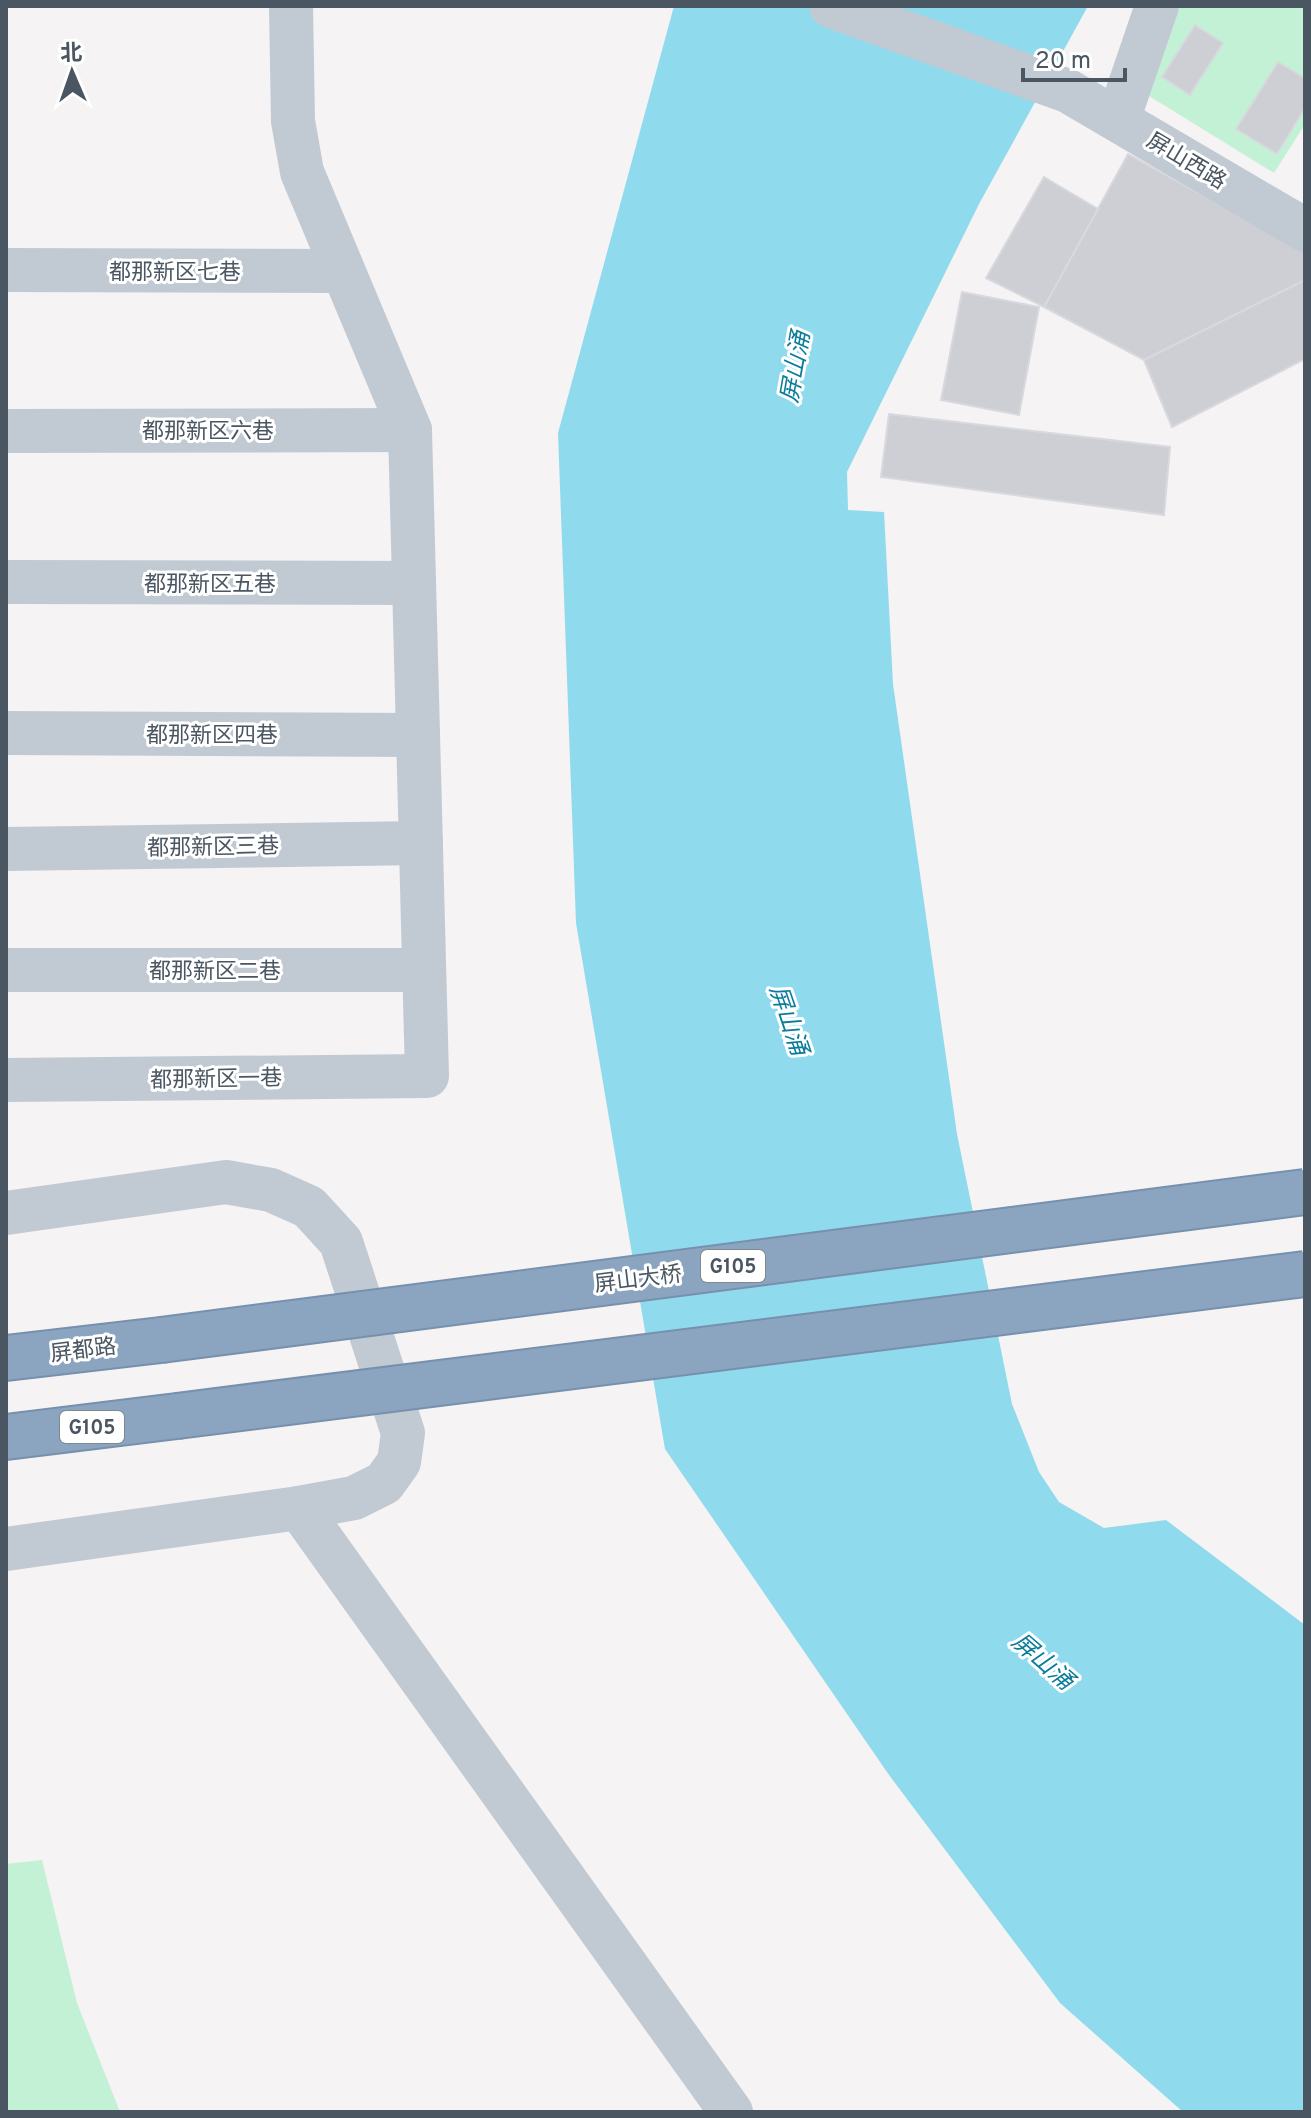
<svg xmlns="http://www.w3.org/2000/svg" width="1311" height="2118" font-family="Overpass,'Noto Sans SC',sans-serif">
<rect width="100%" height="100%" fill="#f5f3f3"/>
<g fill="#c3f1d5">
<path d="M1180,6H1305V124L1274,173L1149,96Z"/>
<path d="M42,1860L77,2003L120,2112H6V1864Z"/>
</g>
<path fill="#90daee" d="M674,6H1088L979,204L847,472L848,510L884,512L893,684L957,1134L1012,1404L1039,1472L1059,1502L1104,1528L1166,1520L1305,1625V2112H1183L1060,2003L889,1775L665,1449L576,923L558,433Z"/>
<g fill="#cdcfd5" stroke="#d7d9de" stroke-width="2">
<path d="M1195,25L1223,43L1190,95L1162,77Z"/>
<path d="M1278,62L1305,78V108L1277,154L1236,129Z"/>
<path d="M1128,154L1305,251V280L1144,360L1044,307Z"/>
<path d="M1044,177L1098,209L1044,307L986,278Z"/>
<path d="M1305,280V359L1172,427L1144,360Z"/>
<path d="M962,292L1039,307L1019,415L941,400Z"/>
<path d="M889,414L1170,447L1164,515L881,477Z"/>
</g>
<g fill="none" stroke-linecap="round" stroke-linejoin="round">
<defs>
<g id="highway">
<path d="M6,1358L161,1340"/>
<path d="M6,1437L177,1416"/>
</g>
</defs>
<use href="#highway" stroke="#7690ad" stroke-width="48"/>
<g stroke="#c1cad2" stroke-width="44">
<path d="M831,6L1068,91L1305,230"/>
<path d="M1118,120L1157,6"/>
<path d="M6,270L343,271"/>
<path d="M6,431L410,430"/>
<path d="M6,582L414,583"/>
<path d="M6,733L418,735"/>
<path d="M6,849L421,843"/>
<path d="M6,970H424"/>
<path d="M6,1080L427,1076L410,430L302,172L293,121L291,6"/>
<path d="M6,1213L226,1182L271,1190L309,1207L341,1242L403,1433L399,1462L384,1483L354,1498L299,1508L6,1549"/>
<path d="M299,1508L731,2112"/>
</g>
<use href="#highway" stroke="#8ba5c1" stroke-width="44"/>
<defs>
<g id="highway-bridge">
<path d="M161,1340L1305,1192"/>
<path d="M177,1416L1305,1274"/>
</g>
</defs>
<use href="#highway-bridge" stroke="#7690ad" stroke-width="48" stroke-linecap="butt"/>
<use href="#highway-bridge" stroke="#8ba5c1" stroke-width="44"/>
</g>
<g text-anchor="middle" stroke-width="6" stroke-linejoin="round" paint-order="stroke">
<g fill="#fff" stroke="#808990" stroke-width="2">
<rect x="701" y="1250" width="64" height="32" rx="6"/>
<rect x="60" y="1411" width="64" height="32" rx="6"/>
</g>
<g font-size="20" font-weight="bold" fill="#4a5661">
<text x="733" y="1273">G105</text>
<text x="92" y="1434">G105</text>
</g>
<g font-size="22" fill="#4a5661" stroke="#fff">
<text transform="translate(1187 160) rotate(31)" y="8">屏山西路</text>
<text x="175" y="279">都那新区七巷</text>
<text x="208" y="438">都那新区六巷</text>
<text x="210" y="591">都那新区五巷</text>
<text x="212" y="742">都那新区四巷</text>
<text transform="translate(213 846) rotate(-1)" y="8">都那新区三巷</text>
<text x="215" y="978">都那新区二巷</text>
<text transform="translate(216 1078) rotate(-1)" y="8">都那新区一巷</text>
<text transform="translate(638 1278) rotate(-7)" y="8">屏山大桥</text>
<text transform="translate(83 1349) rotate(-7)" y="8">屏都路</text>
</g>
<g font-size="24" font-style="italic" fill="#0c7c9b" stroke="#fff">
<text transform="translate(795 367) rotate(-80)" y="8">屏山涌</text>
<text transform="translate(789 1020) rotate(71)" y="8">屏山涌</text>
<text transform="translate(1043 1661) rotate(41)" y="8">屏山涌</text>
</g>
</g>
<rect width="1311" height="2118" fill="none" stroke="#4a5661" stroke-width="16"/>
<g transform="translate(72 72) rotate(358)" stroke="#ffffff" stroke-width="6" paint-order="stroke">
<path d="M0-6L14 30L0 20L-14 30Z" fill="#4a5661"/>
<text y="-12" font-size="22" font-weight="bold" text-anchor="middle" fill="#4a5661">北</text>
</g>
<path d="M1023 68v12h102v-12" fill="none" stroke="#4a5661" stroke-width="4"/>
<text x="1035" y="68" font-size="24" fill="#4a5661" stroke="#ffffff" stroke-width="6" paint-order="stroke">20 m</text>
</svg>
